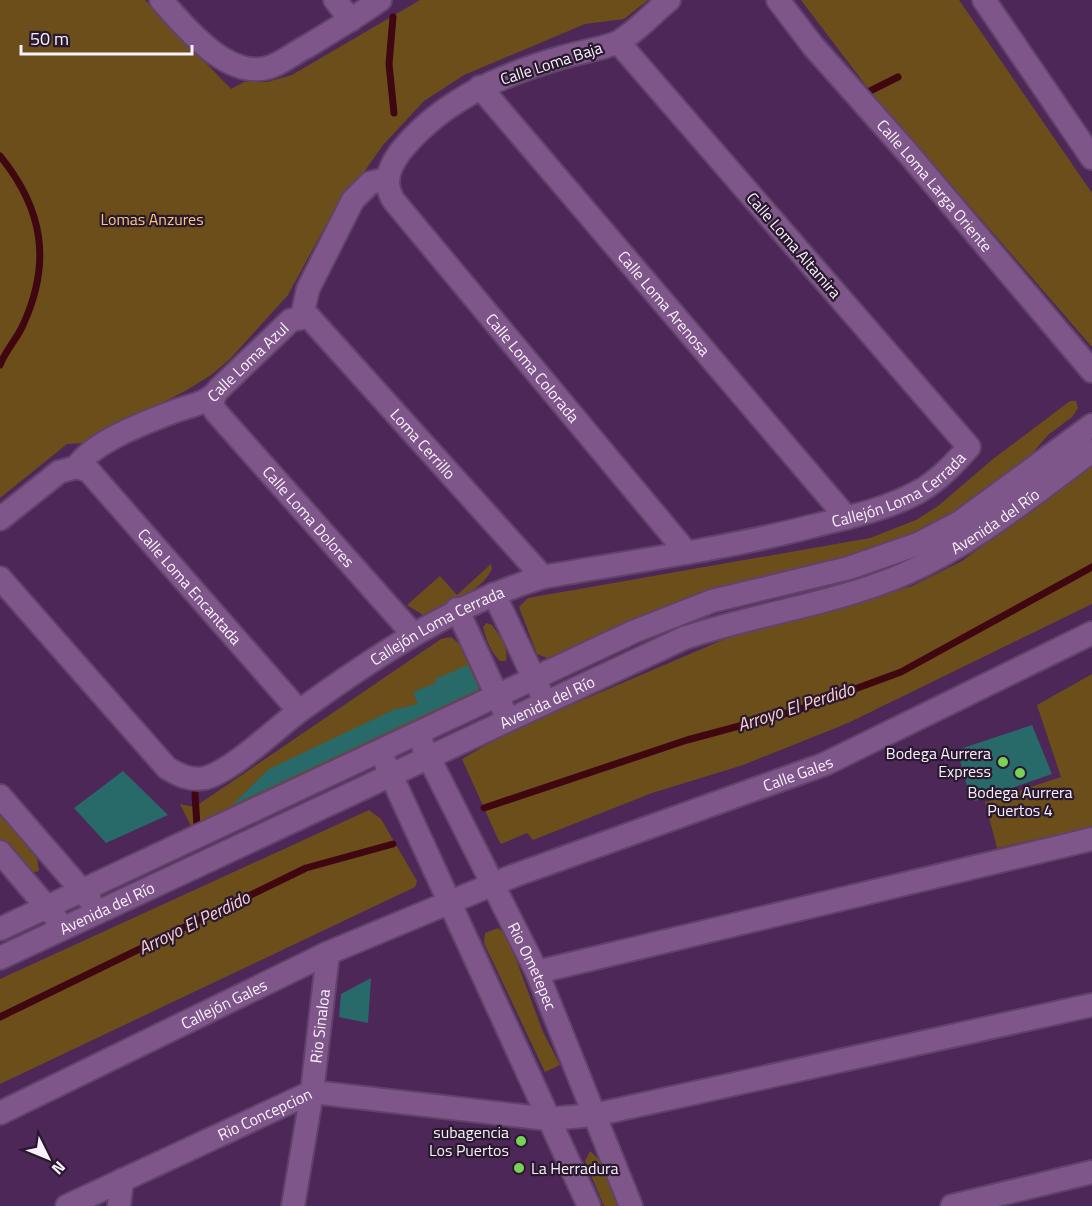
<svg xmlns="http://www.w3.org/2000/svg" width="1092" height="1206" font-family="'Titillium Web',sans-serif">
<rect width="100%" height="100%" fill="#4c2758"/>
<g fill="#6c4e1b">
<path d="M0,0H145L231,89L244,82H267L292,75L420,0H648L624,19L585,24L464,75L424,101L383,145L322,232L288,295L230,359L211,375L187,390L84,443L67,444L0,498Z"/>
<path d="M801,0H959L1092,193V347L870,91Z"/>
<path d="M1070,401H1076L1078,408L1072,417L1048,435L1011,478L945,525L890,550L647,613L605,631L558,658H547L537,654L519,607L528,598L870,538L916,520L938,506L993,459Z"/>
<path d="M1092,466V604L848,723L743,765L652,793L533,840L527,833L501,844L498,839L462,759L508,732L769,620L846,606L912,586L962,561Z"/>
<path d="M491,564L492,569C481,593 445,604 423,615L407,605L440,576L457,595Z"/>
<path d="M486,623L492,625C499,635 509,648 506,661H500C491,652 486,640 483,627Z"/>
<path d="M451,637L463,647L481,684L478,692L191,826L180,804L194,807L202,802L441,639Z"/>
<path d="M1092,674V827L997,848L985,802L1061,777L1037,705Z"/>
<path d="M369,810L381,819L417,881L415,887L0,1084V979Z"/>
<path d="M0,815L37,858L39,871L30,873L0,838Z"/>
<path d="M498,928L507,935L543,1032L560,1065L545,1072L484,943L485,933Z"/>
<path d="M590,1151L601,1161L622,1206H604L585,1161Z"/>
</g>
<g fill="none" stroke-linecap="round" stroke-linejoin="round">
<g stroke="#410711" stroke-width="7">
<path d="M393,17L389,64L394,113"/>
<path d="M870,91L898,77"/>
<path d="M0,156C43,209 52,262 23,325C17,339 5,351 0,365"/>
<path d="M195,794L197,826"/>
<path d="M484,808L687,740L795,711L901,672L1092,567"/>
<path d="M0,1017L306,868L393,844"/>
</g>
</g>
<g fill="#28696a">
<path d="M468,665L479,689L232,805L269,769L393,710L418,704L413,692L436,683L435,679Z"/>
<path d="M1032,725L1052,774L975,801L969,793L957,750Z"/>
<path d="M123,771L168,815L106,843L74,808Z"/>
<path d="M371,978L368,1023L339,1017L341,994Z"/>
</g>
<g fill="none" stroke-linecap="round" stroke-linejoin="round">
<defs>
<g id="minor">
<path d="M161,0C185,27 228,81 270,67C282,63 294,53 306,47C331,32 356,17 380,0"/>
<path d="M335,0L351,20"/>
<path id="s1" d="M669,0C653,13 638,30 620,41C611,47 576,53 563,57C504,74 447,98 406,145C391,162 381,181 394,201L687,553"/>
<path id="s2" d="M778,0L813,46L907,152L1092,371"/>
<path d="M984,0L1092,158"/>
<path id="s3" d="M480,87L847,518"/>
<path d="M302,316L308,289L353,200L370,183L387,179"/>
<path id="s4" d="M214,397L212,405L216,412L413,634"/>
<path id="s5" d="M77,467C93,441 149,421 178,410C193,405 210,402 219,389L291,320L309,317L543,577"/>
<path id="s6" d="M77,467L89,471L95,478L299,711"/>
<path d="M0,519L59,472L77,467"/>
<path id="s7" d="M0,578L167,768C179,775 190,781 205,778C232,771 274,730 298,712C374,657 453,604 543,577C633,561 725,549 813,526C849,517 885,510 918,492C938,481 954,464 969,447L619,43"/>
<path d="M494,594L541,693"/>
<path d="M457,609L504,711"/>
<path id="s8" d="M423,746L537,972L631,1206"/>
<path d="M386,764L589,1206"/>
<path d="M0,796L90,900"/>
<path d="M0,852L56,918"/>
<path d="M0,929L633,632L712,601L849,568L918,544L960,522L1092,425"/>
<path id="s9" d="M0,958L684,638C755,614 834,604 902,575C972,545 1031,496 1092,451"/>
<path d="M537,972L1092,839"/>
<path id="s10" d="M0,1113L328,953L513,876L825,764L1092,633"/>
<path id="s11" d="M67,1206L312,1092L548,1119L594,1115L1092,1005"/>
<path d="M119,1206L122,1180"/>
<path id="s12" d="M293,1206L312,1092L328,953"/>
<path d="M952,1206L1092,1172"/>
</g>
</defs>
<use href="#minor" stroke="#61436a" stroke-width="26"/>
<use href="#minor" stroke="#7e568a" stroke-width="22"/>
</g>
<g fill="#7ad157" stroke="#29192e" stroke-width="2">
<circle cx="1003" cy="762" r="6"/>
<circle cx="1020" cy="773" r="6"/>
<circle cx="521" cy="1141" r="6"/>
<circle cx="519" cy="1168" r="6"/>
</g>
<g text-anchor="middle" stroke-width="4.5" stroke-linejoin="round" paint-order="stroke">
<g font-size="16" fill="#faf1fd" stroke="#29192e">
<text transform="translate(551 63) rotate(-18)" y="6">Calle Loma Baja</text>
<text dy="6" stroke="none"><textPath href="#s2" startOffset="243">Calle Loma Larga Oriente</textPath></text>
<text transform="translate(794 245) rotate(49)" y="6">Calle Loma Altamira</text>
<text dy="6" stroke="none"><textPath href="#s3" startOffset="284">Calle Loma Arenosa</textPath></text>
<text dy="6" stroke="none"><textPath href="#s5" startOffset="204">Calle Loma Azul</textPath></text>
<text dy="6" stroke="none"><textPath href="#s1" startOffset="585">Calle Loma Colorada</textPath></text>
<text dy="6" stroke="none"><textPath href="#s5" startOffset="453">Loma Cerrillo</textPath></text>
<text dy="6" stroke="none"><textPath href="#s7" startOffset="1058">Callejón Loma Cerrada</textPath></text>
<text dy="6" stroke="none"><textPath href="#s4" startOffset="156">Calle Loma Dolores</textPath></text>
<text dy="6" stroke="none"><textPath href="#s9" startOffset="1090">Avenida del Río</textPath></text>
<text dy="6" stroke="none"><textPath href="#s6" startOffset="166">Calle Loma Encantada</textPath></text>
<text dy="6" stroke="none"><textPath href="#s7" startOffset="572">Callejón Loma Cerrada</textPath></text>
<text dy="6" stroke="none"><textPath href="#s9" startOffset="604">Avenida del Río</textPath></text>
<text dy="6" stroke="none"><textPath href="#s10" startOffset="868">Calle Gales</textPath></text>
<text dy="6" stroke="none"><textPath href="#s9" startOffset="118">Avenida del Río</textPath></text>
<text dy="6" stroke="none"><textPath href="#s8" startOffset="246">Rio Ometepec</textPath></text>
<text dy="6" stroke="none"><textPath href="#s10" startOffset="249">Callejón Gales</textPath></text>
<text dy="6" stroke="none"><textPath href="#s12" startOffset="182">Rio Sinaloa</textPath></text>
<text dy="6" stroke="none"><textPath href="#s11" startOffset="218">Rio Concepcion</textPath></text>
</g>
<g font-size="16" fill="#fac87a" stroke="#29192e">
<text x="152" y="225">Lomas Anzures</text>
</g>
<g font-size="16" fill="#faf1fd" stroke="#29192e" text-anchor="end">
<text x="991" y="759">Bodega Aurrera<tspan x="991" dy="18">Express</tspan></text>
<text x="1020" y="798" text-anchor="middle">Bodega Aurrera<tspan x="1020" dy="18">Puertos 4</tspan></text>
<text x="509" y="1138">subagencia<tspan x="509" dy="18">Los Puertos</tspan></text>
<text x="531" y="1174" text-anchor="start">La Herradura</text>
</g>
<g font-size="18" font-style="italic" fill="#ffcece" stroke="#29192e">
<text transform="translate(796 707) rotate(-18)" y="6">Arroyo El Perdido</text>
<text transform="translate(194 923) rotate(-26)" y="6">Arroyo El Perdido</text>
</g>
</g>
<g transform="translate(48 1158) rotate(133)" stroke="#29192e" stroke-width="4.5" paint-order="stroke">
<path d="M0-4.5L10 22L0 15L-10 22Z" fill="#faf1fd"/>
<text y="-9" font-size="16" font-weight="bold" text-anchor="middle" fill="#faf1fd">N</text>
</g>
<path d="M21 45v9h171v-9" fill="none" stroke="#faf1fd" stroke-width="3"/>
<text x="30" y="45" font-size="18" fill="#faf1fd" stroke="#29192e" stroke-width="4.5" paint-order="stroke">50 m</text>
</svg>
